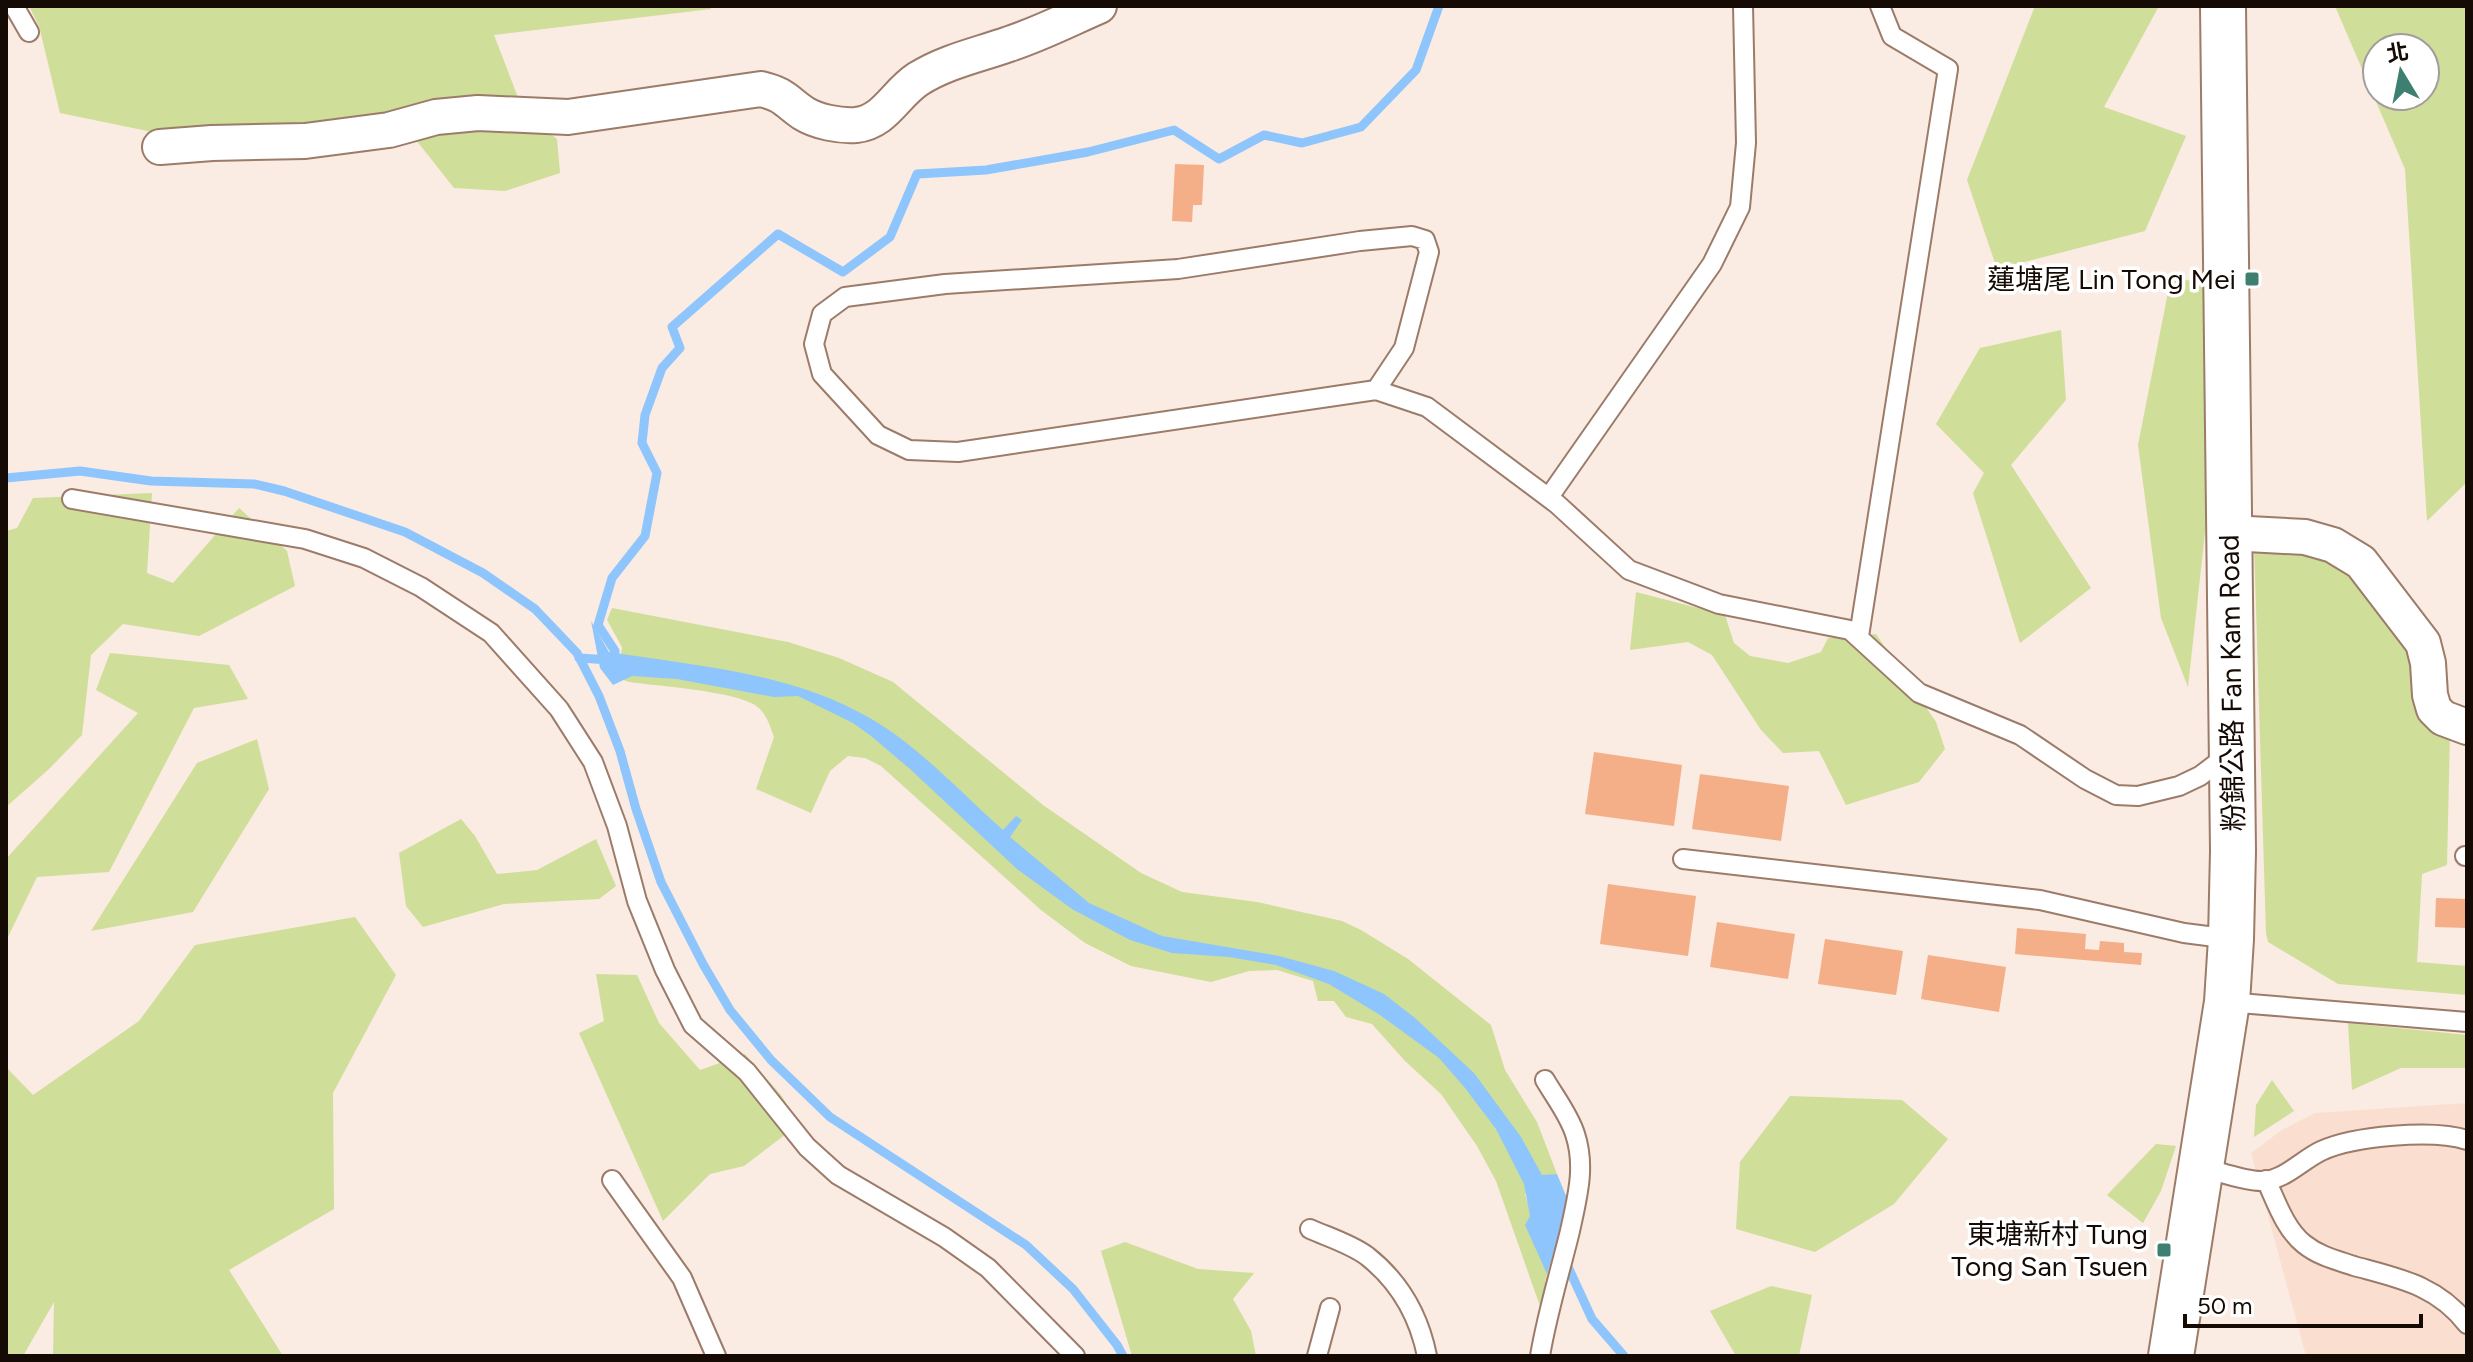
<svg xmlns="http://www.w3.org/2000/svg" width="2473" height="1362" font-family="Figtree,'Noto Sans TC',sans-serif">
<rect width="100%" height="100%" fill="#faebe3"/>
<path fill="#fadfd1" d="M2467,1103V1356H2306L2251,1153L2282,1130L2315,1113Z"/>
<g fill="#cfde98" fill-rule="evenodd">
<path d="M29,6H710L711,9L494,35L524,113L557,139L560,173L505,191L454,188L405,126L201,142L60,113L39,26Z"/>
<path d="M2035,6H2159L2104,107L2186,136L2145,231L1997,269L1967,180Z"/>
<path d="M2335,6H2467V482L2427,521L2405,169ZM2377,48H2425V96H2377Z"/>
<path d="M2171,277L2207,284L2211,337L2207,514L2188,687L2161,618L2138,445Z"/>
<path d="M2061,330L2066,400L2011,465L2091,588L2020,643L1973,493L1984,473L1936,424L1980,348Z"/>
<path d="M152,493L147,573L173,583L239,508L287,551L295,586L199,636L123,624L91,655L82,735L49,769L6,807V531L17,528L33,498Z"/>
<path d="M2254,543L2308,549L2340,566L2378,607L2409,647L2450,733L2447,865L2422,874L2417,962L2467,966V995L2338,984L2268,942L2266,933Z"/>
<path d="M1636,592L1725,615L1734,643L1750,656L1788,663L1821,652L1828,638L1876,634L1936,722L1945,749L1919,782L1846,805L1819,751L1783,753L1761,730L1712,655L1688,642L1630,650Z"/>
<path d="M612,608L788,642L839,658L893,682L1043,805L1141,873L1182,892L1257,902L1342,921L1361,930L1408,959L1491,1025L1505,1070L1537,1122L1557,1174L1542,1176L1525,1194L1548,1271L1545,1281L1552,1293L1541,1309L1496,1181L1477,1146L1441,1094L1405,1061L1372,1024L1346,1017L1334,1001H1318L1313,981L1277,970L1249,971L1211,982L1131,966L1085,943L1041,910L881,766L865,758L848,756L830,771L811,813L756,789L774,737C770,726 766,712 755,705C733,691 658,686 629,682L618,678L622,647L607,620Z"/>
<path d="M110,653L229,665L248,699L194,708L109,872L37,877L6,941V859L138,713L96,690Z"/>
<path d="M257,739L269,789L193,912L91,931L197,763Z"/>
<path d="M461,819L475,836L497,874L537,870L596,839L616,886L599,899L504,904L423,927L406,906L399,853Z"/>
<path d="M355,917L396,975L333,1093L334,1209L229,1270L283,1356H53L54,1302L23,1356H6V1067L33,1095L139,1021L195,945Z"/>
<path d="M596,974L637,975L659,1023L700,1070L745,1054L781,1095L799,1124L744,1166L710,1174L663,1221L579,1033L604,1021Z"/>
<path d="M2348,1023L2467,1035V1068H2401L2352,1090Z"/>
<path d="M2272,1080L2294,1111L2254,1137L2256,1105Z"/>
<path d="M1790,1096L1902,1100L1948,1139L1894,1204L1815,1252L1736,1229L1740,1162Z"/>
<path d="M2156,1144L2176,1146L2161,1191L2143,1223L2107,1195Z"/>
<path d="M1125,1242L1198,1269L1254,1273L1233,1299L1251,1331L1256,1356H1132L1101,1251Z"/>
<path d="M1771,1286L1812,1295L1799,1356H1736L1710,1311Z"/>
</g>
<path fill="#8ec5fc" d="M591,621L609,652C697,666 789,672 868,717C918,745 960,792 1003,830L1016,816L1022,820L1010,837L1089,903L1162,936L1279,956L1334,971L1384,994L1415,1018L1474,1073L1521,1137L1542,1175L1557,1174L1569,1203L1547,1274L1525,1225L1530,1216L1524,1184L1496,1129L1465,1088L1439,1058L1380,1015L1329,984L1276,965L1229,957L1172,953L1130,940L1072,909L1017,869L910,769L871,736L853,723L798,696L774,697L677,679L632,676L613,685L600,668Z"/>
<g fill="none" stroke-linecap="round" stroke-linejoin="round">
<g stroke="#8ec5fc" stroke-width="9">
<path d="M6,478L80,471L151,481L254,484L284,491L405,532L483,573L535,609L577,653L599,696L620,751L636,809L661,882L703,964L730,1010L771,1060L830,1117L1026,1245L1073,1289L1117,1345L1123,1356"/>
<path d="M579,658L610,660"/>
<path d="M614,661L615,651L598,625L612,578L645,536L657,473L642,443L645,415L662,368L680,348L672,327L778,234L843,272L890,237L917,174L986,170L1088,152L1174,130L1219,159L1264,135L1302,143L1361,127L1416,70L1439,6"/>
<path d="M1552,1232L1592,1319L1624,1356"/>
</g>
</g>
<g fill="#f4ae88">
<path d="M1175,164L1204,165L1202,205H1193L1192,222L1172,221Z"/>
<path d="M1594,752L1682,765L1674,826L1585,814Z"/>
<path d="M1700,774L1789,786L1781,841L1692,829Z"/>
<path d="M1608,884L1696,896L1688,956L1600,944Z"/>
<path d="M2436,898L2467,899V928L2435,927Z"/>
<path d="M1717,922L1795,934L1788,979L1710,967Z"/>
<path d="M2017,928L2086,934L2085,949L2099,950L2100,941L2124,943V952L2142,953L2141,965L2015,954Z"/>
<path d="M1825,939L1903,951L1896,995L1818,984Z"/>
<path d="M1928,955L2006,967L1999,1012L1921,999Z"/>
</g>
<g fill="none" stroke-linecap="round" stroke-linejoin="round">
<defs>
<g id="service">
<path d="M14,6L29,32"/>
<path d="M1376,390L1404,348L1429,252L1425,240L1412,236L1360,241L1178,269L945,284L845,297L822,314L814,344L822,374L878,435L909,450L958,452L1376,390L1427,407L1557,504L1629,570L1719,604L1850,630L1919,693L2020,735L2085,779L2116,795L2138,796L2179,786L2200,776L2229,754"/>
<path d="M1549,497L1712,264L1740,207L1746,143L1743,6"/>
<path d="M72,499L305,539L364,558L421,587L491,633L559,709L593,762L617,826L637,901L665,970L693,1025L747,1072L807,1147L838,1175L944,1237L988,1268L1075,1356"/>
<path d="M1859,636L1948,69L1892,36L1880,6"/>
<path d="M2465,856H2467"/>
<path d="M1683,859L2040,900L2184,933L2231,939"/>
<path d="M2227,1002L2467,1022"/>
<path d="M2200,1167C2218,1171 2243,1181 2261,1181C2282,1182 2302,1160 2321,1151C2353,1136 2433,1129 2467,1140"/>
<path d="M612,1180L682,1278L716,1356"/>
<path d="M2266,1180C2276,1201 2285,1229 2304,1244C2319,1256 2336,1260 2354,1266C2398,1278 2437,1285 2467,1324"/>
<path d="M1310,1229C1328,1237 1351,1244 1367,1256C1400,1282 1419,1316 1427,1356"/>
<path d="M1317,1356L1330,1308"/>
<path d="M1540,1356C1547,1314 1560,1272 1570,1231C1577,1198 1586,1167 1575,1134C1569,1115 1555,1097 1545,1080"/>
</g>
<g id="minor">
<path d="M160,147L212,143L305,141L389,130L436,117L478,113L568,117L761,89C783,94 786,101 803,113C817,122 840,126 856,125C885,122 895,94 918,79C947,61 978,55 1009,44C1040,34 1069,19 1099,6"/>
<path d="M2229,533L2305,537L2333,545L2361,562L2423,643L2428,663L2430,695L2434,709L2443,718L2467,727"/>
</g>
<path id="secondary" d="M2171,1356L2227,1002L2231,939L2233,851L2223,6"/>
</defs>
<use href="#service" stroke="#9c7b69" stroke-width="22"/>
<use href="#minor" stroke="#9c7b69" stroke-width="38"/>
<use href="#secondary" stroke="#9c7b69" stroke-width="48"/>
<use href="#service" stroke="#fff" stroke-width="18"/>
<use href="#minor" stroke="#fff" stroke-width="34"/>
<use href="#secondary" stroke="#fff" stroke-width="44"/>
</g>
<g fill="#3d7f70" stroke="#fff" stroke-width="3">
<rect x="2244" y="271" width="16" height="16" rx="4"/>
<rect x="2156" y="1242" width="16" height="16" rx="4"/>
</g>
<g text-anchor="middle" stroke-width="7" stroke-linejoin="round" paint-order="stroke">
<g font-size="28" fill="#160a05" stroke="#fff" text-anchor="end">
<text x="2236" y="289">蓮塘尾 Lin Tong Mei</text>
<text x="2148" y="1244">東塘新村 Tung<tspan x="2148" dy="32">Tong San Tsuen</tspan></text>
</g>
<g font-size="28" fill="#160a05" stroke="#fff">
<text transform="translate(2231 683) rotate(-91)" y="10">粉錦公路 Fan Kam Road</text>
</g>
</g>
<rect width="2473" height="1362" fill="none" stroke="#160a05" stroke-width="16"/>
<g transform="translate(2401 72) rotate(350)"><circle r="38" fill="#ffffff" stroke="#a29d9b" stroke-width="2"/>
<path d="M0-6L14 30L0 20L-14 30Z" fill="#3d7f70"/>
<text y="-12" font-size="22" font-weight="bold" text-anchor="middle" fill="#160a05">北</text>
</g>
<path d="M2185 1314v12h236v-12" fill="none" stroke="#160a05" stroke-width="4"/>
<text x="2197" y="1314" font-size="24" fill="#160a05" stroke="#ffffff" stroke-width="6" paint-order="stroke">50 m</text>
</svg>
